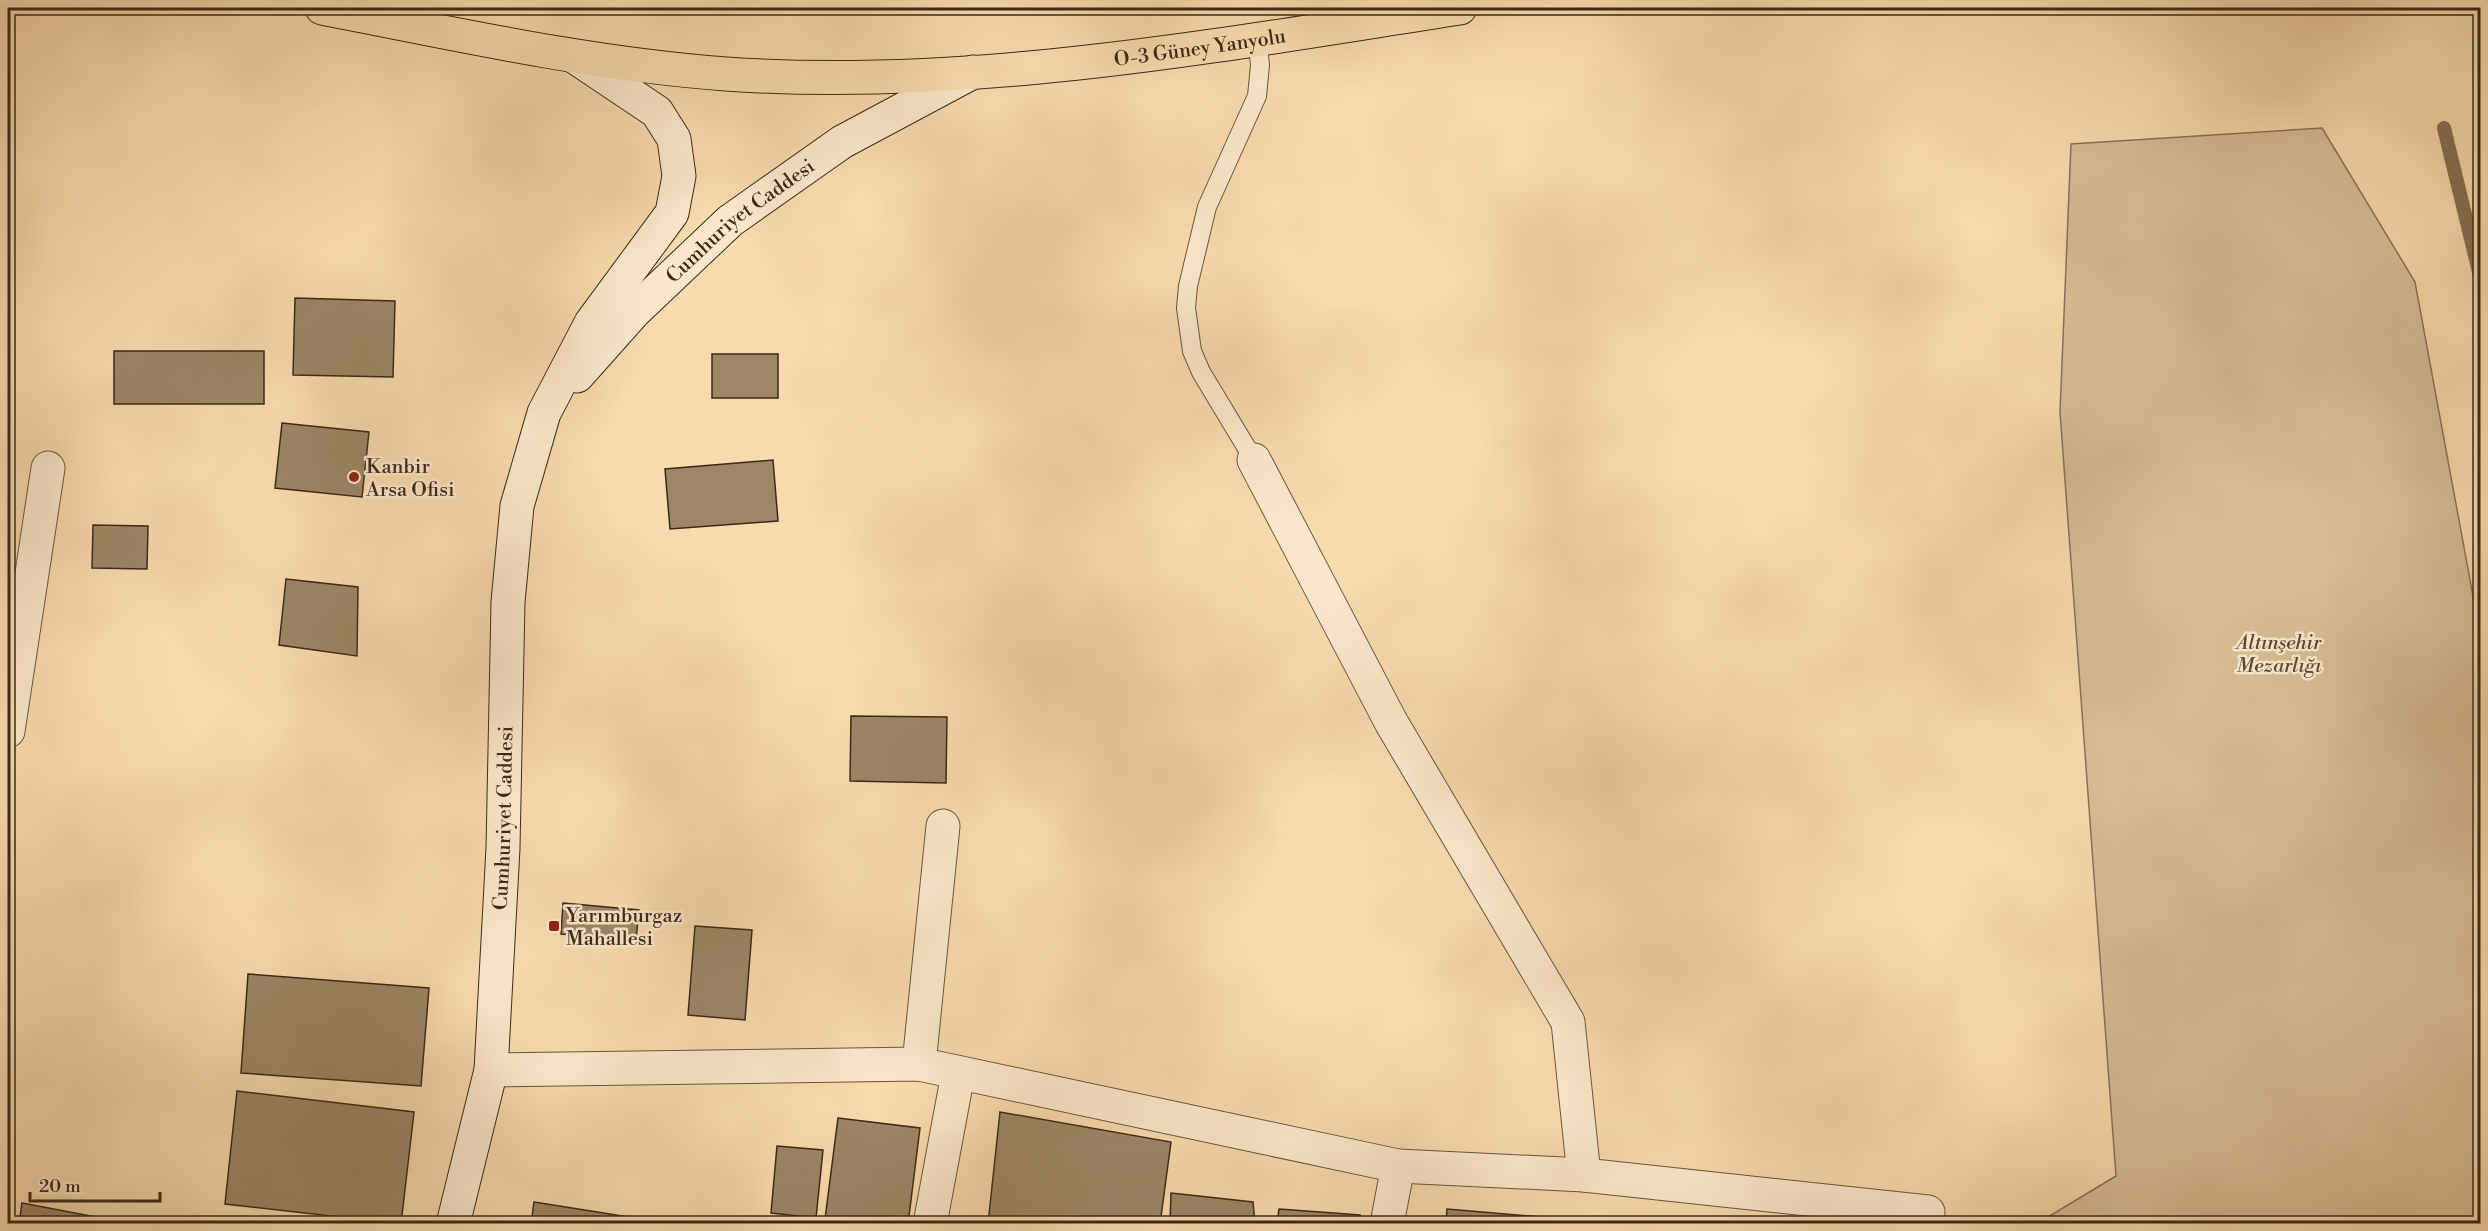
<svg xmlns="http://www.w3.org/2000/svg" width="2488" height="1231" font-family="'Libre Bodoni',serif">
<rect width="100%" height="100%" fill="#f7daad"/>
<filter id="stains"><feTurbulence type="fractalNoise" baseFrequency=".00333" numOctaves="4"/><feColorMatrix values="0 0 0 0 .2 0 0 0 0 .09 0 0 0 0 .02 0 0 0 .5 -.17"/></filter>
<radialGradient id="worn" r=".72"><stop offset=".6" stop-color="#630" stop-opacity="0"/><stop offset="1" stop-color="#630" stop-opacity=".3"/></radialGradient>
<path fill="#d7bc94" stroke="#8a7256" stroke-width="1.5" d="M2322,128L2415,282L2480,634V1223H2038L2116,1176L2060,412L2071,144Z"/>
<g fill="none" stroke-linecap="round" stroke-linejoin="round">
<path stroke="#866f52" stroke-width="14" d="M2444,128L2480,276"/>
</g>
<g fill="#9d8565" stroke="#3c2917" stroke-width="1.5">
<path d="M295,298L395,301L393,377L293,375Z"/>
<rect x="114" y="351" width="150" height="53"/>
<rect x="712" y="354" width="66" height="44"/>
<path d="M282,423L369,432L362,497L275,488Z"/>
<path d="M773,460L778,521L670,529L665,469Z"/>
<path d="M93,525L148,526L147,569L92,568Z"/>
<path d="M286,579L358,587L357,656L279,645Z"/>
<path d="M851,716L947,717L946,783L850,781Z"/>
<path d="M563,903L639,910L636,940L561,934Z"/>
<path d="M695,926L752,930L745,1020L688,1015Z"/>
<path d="M248,974L429,988L421,1086L241,1073Z"/>
<path d="M237,1091L414,1112L401,1224L225,1204Z"/>
<path d="M1000,1112L1171,1142L1160,1224H988Z"/>
<path d="M838,1118L920,1128L908,1224H865L825,1219Z"/>
<path d="M777,1146L823,1150L816,1218L771,1213Z"/>
<path d="M1171,1193L1253,1202L1255,1224H1170Z"/>
<path d="M534,1202L673,1224H531Z"/>
<path d="M22,1203L133,1224H19Z"/>
<path d="M1279,1209L1360,1215L1358,1224H1277Z"/>
<path d="M1447,1209L1553,1218L1552,1224H1446Z"/>
</g>
<g fill="none" stroke-linecap="round" stroke-linejoin="round">
<defs>
<path id="service" d="M1254,460L1201,372L1192,351L1186,308L1188,286L1207,207L1257,96L1260,65L1257,38"/>
<g id="minor">
<path d="M1254,460L1391,722L1568,1022L1584,1175"/>
<path d="M8,731L48,468"/>
<path d="M919,1064L943,826"/>
<path d="M491,1070L919,1064L1398,1166L1584,1175L1928,1212"/>
<path d="M930,1224L958,1074"/>
<path d="M1387,1224L1398,1166"/>
</g>
<g id="secondary">
<path id="s1" d="M577,376L634,312L730,221L842,142L973,72"/>
<path id="s2" d="M453,1224L491,1070L503,848L508,602L517,506L544,413L591,323L672,213L679,176L674,139L657,112L575,57"/>
</g>
<g id="primary">
<path id="s3" d="M322,8C456,34 589,64 726,74C971,91 1219,45 1460,8"/>
</g>
</defs>
<use href="#service" stroke="#6b553c" stroke-width="20"/>
<use href="#minor" stroke="#6b553c" stroke-width="35"/>
<use href="#secondary" stroke="#3c2917" stroke-width="35"/>
<use href="#primary" stroke="#3c2917" stroke-width="35"/>
<use href="#service" stroke="#fae7ca" stroke-width="18"/>
<use href="#minor" stroke="#fae7ca" stroke-width="33"/>
<use href="#secondary" stroke="#fae7ca" stroke-width="33"/>
<use href="#primary" stroke="#f7daad" stroke-width="33"/>
</g>
<g fill="#8f2418" stroke="#fae7ca" stroke-width="2">
<circle cx="354" cy="477" r="6"/>
<rect x="548" y="920" width="12" height="12" rx="3"/>
</g>
<g text-anchor="middle" stroke-width="5" stroke-linejoin="round" paint-order="stroke">
<g font-size="20" fill="#3c2917" stroke="#fae7ca">
<text dy="7" stroke="none"><textPath href="#s3" startOffset="885">O-3 Güney Yanyolu</textPath></text>
<text dy="7" stroke="none"><textPath href="#s1" startOffset="226">Cumhuriyet Caddesi</textPath></text>
<text dy="7" stroke="none"><textPath href="#s2" startOffset="411">Cumhuriyet Caddesi</textPath></text>
</g>
<g font-size="20" fill="#3c2917" stroke="#fae7ca" text-anchor="start">
<text x="366" y="473">Kanbir<tspan x="366" dy="23">Arsa Ofisi</tspan></text>
<text x="566" y="922">Yarımburgaz<tspan x="566" dy="23">Mahallesi</tspan></text>
</g>
<g font-size="20" font-style="italic" fill="#5b4630" stroke="#fae7ca">
<text x="2279" y="649">Altınşehir<tspan x="2279" dy="23">Mezarlığı</tspan></text>
</g>
</g>
<rect width="2488" height="1231" fill="none" stroke="#f7daad" stroke-width="30"/>
<rect x="9" y="9" width="2470" height="1213" fill="none" stroke="#3c2917" stroke-width="3"/>
<rect x="15" y="15" width="2458" height="1201" fill="none" stroke="#3c2917" stroke-width="1.5"/>
<path d="M30 1192v9h130v-9" fill="none" stroke="#3c2917" stroke-width="3"/>
<text x="39" y="1192" font-size="18" fill="#3c2917" stroke="#fae7ca" stroke-width="4.5" paint-order="stroke">20 m</text>
<rect width="100%" height="100%" filter="url(#stains)"/>
<rect width="100%" height="100%" fill="url(#worn)"/>
</svg>
